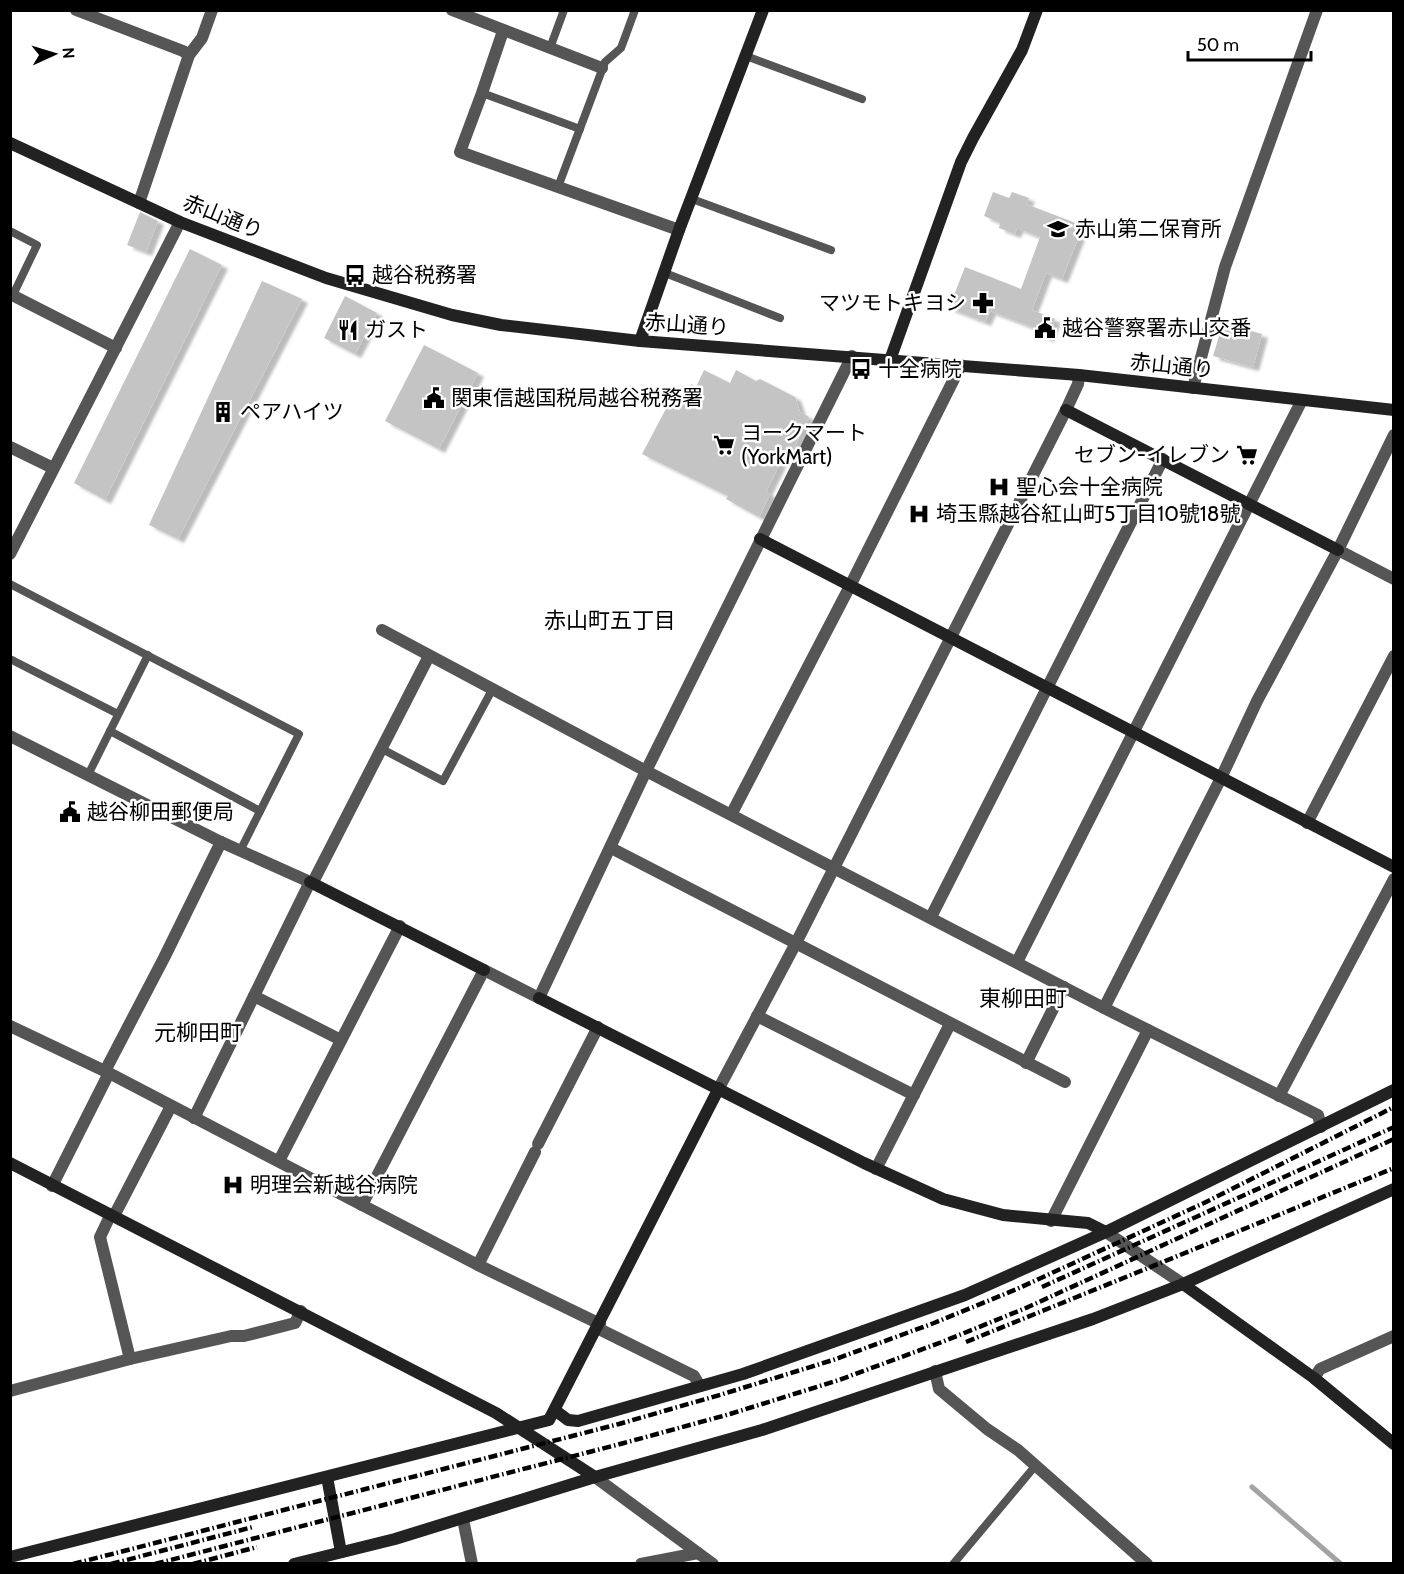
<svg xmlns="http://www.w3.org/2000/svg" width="1404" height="1574" font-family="Cabin,'Noto Sans JP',sans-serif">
<defs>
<filter id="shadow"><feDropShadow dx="6" dy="4" stdDeviation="1.5" flood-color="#0004"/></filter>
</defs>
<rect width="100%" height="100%" fill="#fff"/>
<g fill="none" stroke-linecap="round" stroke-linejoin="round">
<path stroke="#a3a3a3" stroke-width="5" d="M1252,1487L1341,1564"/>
</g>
<g fill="#c4c4c4" filter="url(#shadow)">
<path d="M993,192L1009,198L1012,192L1029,198L1026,204L1078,224L1074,235L1079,236L1062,279L1046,273L1032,310L1055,319L1048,338L1036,333L1037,329L990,311L985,322L949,308L965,267L1021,289L1040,237L1017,228L1015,234L999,228L1000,223L984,216Z"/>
<path d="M140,212L158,221L146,252L127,245Z"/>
<path d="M190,249L222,265L105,500L74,483Z"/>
<path d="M262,281L302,299L178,539L149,525Z"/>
<path d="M345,296L377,313L355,354L324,338Z"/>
<path d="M1223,323L1262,334L1253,367L1213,356Z"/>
<path d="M424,345L478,373L439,449L385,421Z"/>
<path d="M704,370L730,383L736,370L756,381L760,379L795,397L800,412L809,417L789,458L784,455L766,492L770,494L759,517L726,499L728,496L642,454L668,405L679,410L691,384L696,387Z"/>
</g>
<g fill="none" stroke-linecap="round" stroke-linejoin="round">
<g stroke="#555" stroke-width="8">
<path d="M550,48L564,10"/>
<path d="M746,56L862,99"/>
<path d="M482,93L580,129"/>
<path d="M558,187L605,62L621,48L635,10"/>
<path d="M692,199L831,250"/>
<path d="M10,231L37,245L13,295"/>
<path d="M665,273L780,318"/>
<path d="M10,584L299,734L240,851"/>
<path d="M10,659L118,714"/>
<path d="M110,731L260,811"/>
<path d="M382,749L443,781L492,690"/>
<path d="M88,775L148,655"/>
<path d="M954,1563L1036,1465"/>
</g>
<g stroke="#555" stroke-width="12">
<path d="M76,10L183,51L189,55"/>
<path d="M452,10L602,68"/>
<path d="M503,31L482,93L460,152L679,230"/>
<path d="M139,203L189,55L202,38L212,10"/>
<path d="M10,294L116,348"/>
<path d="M1193,388L1225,267L1317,10"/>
<path d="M10,447L53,468"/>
<path d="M1338,550L1394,579"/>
<path d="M10,554L180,222"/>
<path d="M382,630L646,771L1104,1008L1318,1115L1321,1127"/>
<path d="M10,736L221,842L310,882L194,1118"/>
<path d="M732,813L850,586L961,365"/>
<path d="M1307,823L1394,656"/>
<path d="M611,848L1065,1082"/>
<path d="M312,884L429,656"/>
<path d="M931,917L1163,459"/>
<path d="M1017,962L1302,400"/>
<path d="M254,996L341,1040"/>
<path d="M1104,1008L1221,778L1257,701L1338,550L1394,435"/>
<path d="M757,1016L914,1095"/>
<path d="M10,1026L109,1073L362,1205L484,970L539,998L646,771L852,356"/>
<path d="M1026,1063L1064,987"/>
<path d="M105,1071L164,958L221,842"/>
<path d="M719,1088L796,943L1066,410L1078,384L1079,375"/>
<path d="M1279,1096L1394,879"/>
<path d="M538,1144L598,1027"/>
<path d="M279,1161L400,926"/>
<path d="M876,1169L950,1024"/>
<path d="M52,1186L109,1073"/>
<path d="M362,1205L478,1265L600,1324"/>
<path d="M111,1214L100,1237L130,1359"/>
<path d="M114,1216L171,1106"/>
<path d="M1051,1221L1148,1030"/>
<path d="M1106,1232L1183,1284"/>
<path d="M478,1265L535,1152"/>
<path d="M597,1328L694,1376L700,1386"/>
<path d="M935,1371L939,1389L987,1429L1018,1450L1147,1564"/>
<path d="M1314,1378L1320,1369L1394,1336"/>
<path d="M10,1391L130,1359L231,1336H244L295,1323L301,1311"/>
<path d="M595,1477L713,1564"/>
<path d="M463,1519L472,1564"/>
<path d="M641,1564L698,1553"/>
</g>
<g stroke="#222" stroke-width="12">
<path d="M10,143L180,222L326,278L452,315L501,325L640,341L1079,375L1394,410"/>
<path d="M640,341L679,230L763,10"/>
<path d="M890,360L961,162L973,138L1022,50L1037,10"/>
<path d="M1066,410L1338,550"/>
<path d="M760,539L1394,867"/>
<path d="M310,882L484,970"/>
<path d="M539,998L864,1163L943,1199L1003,1215L1088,1223L1106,1232"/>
<path d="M10,1163L496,1413L595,1477"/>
<path d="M1183,1284L1314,1378L1394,1444"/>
<path d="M556,1411L568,1420L578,1421L743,1374L965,1295L1106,1232L1394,1090"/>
<path d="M327,1477L341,1552"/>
<path d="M10,1557L549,1420L719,1088"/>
<path d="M294,1564L395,1539L595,1477L762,1430L1093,1319L1183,1284L1394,1189"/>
</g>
<g stroke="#000" stroke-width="4.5" stroke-dasharray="9 3 1.5 3" stroke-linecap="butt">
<path d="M1042,1287L1394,1127"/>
<path d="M966,1342L1394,1168"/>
<path d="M73,1564L619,1424L723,1394L833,1360L934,1323L1017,1289L1204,1203L1394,1107"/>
<path d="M111,1564L253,1527"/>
<path d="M155,1564L624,1443L730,1414L839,1380L942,1342L1026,1308L1394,1139"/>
<path d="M193,1564L257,1547"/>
</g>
</g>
<defs>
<symbol id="school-bare" viewBox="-9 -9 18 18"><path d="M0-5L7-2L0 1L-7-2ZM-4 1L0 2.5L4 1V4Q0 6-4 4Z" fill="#000" stroke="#fff" stroke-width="2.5" paint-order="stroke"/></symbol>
<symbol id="bus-bare" viewBox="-9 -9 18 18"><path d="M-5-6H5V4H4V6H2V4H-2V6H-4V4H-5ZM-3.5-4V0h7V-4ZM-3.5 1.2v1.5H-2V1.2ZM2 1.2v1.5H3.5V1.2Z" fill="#000" stroke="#fff" stroke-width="2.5" paint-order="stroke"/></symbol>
<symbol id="pharmacy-bare" viewBox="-9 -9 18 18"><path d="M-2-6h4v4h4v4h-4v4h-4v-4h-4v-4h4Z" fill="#000" stroke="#fff" stroke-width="2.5" paint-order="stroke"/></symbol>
<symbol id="civic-bare" viewBox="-9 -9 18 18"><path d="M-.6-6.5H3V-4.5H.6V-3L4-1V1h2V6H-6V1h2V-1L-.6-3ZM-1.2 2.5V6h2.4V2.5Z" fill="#000" stroke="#fff" stroke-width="2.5" paint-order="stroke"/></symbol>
<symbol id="restaurant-bare" viewBox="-9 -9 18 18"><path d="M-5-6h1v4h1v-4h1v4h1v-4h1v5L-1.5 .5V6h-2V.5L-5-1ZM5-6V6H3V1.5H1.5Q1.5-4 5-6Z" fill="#000" stroke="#fff" stroke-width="2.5" paint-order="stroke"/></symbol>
<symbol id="building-bare" viewBox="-9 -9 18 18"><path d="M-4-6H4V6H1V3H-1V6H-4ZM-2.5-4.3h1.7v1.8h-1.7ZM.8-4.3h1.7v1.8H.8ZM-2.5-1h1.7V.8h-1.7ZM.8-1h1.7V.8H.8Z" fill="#000" stroke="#fff" stroke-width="2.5" paint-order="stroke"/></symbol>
<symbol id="supermarket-bare" viewBox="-9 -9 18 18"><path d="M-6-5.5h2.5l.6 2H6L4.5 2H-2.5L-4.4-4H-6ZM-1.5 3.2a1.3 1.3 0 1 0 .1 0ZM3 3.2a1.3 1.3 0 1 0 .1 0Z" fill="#000" stroke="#fff" stroke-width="2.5" paint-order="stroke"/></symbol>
<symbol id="hospital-bare" viewBox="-9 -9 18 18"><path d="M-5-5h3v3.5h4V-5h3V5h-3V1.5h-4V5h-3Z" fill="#000" stroke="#fff" stroke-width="2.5" paint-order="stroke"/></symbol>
</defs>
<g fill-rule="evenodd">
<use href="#school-bare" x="1043" y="214" width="30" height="30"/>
<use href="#bus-bare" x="340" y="260" width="30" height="30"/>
<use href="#pharmacy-bare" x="968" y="288" width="30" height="30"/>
<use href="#civic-bare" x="1030" y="313" width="30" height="30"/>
<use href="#restaurant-bare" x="333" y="315" width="30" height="30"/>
<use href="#bus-bare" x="846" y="354" width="30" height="30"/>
<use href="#civic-bare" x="419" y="383" width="30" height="30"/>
<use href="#building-bare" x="208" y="397" width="30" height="30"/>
<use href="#supermarket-bare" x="709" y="430" width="30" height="30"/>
<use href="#supermarket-bare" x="1232" y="440" width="30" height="30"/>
<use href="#hospital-bare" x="984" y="472" width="30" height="30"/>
<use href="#hospital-bare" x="904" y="499" width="30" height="30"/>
<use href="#civic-bare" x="55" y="797" width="30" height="30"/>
<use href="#hospital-bare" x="218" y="1170" width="30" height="30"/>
</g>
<g text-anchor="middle" stroke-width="5" stroke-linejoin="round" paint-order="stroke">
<g font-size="21" fill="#000" stroke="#fff">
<text transform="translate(223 217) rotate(22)" y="7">赤山通り</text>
<text transform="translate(687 325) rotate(4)" y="7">赤山通り</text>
<text transform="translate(1172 366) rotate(6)" y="7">赤山通り</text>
</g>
<g font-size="21" fill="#000" stroke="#fff" text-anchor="start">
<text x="1075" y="236">赤山第二保育所</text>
<text x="372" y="282">越谷税務署</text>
<text x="966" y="310" text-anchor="end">マツモトキヨシ</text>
<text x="1062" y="335">越谷警察署赤山交番</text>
<text x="365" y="337">ガスト</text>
<text x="878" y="376">十全病院</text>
<text x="451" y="405">関東信越国税局越谷税務署</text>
<text x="240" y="419">ペアハイツ</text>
<text x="741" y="440">ヨークマート<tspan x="741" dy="24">(YorkMart)</tspan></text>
<text x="1230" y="462" text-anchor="end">セブン-イレブン</text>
<text x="1016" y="494">聖心会十全病院</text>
<text x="936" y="521">埼玉縣越谷紅山町5丁目10號18號</text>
<text x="87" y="819">越谷柳田郵便局</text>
<text x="250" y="1192">明理会新越谷病院</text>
</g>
<g font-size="22" fill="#000" stroke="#fff">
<text x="610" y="628">赤山町五丁目</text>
<text x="1023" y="1006">東柳田町</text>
<text x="198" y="1040">元柳田町</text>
</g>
</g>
<rect width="1404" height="1574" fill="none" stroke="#000000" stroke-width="24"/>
<g transform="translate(54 54) rotate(86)" stroke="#ffffff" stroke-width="4.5" paint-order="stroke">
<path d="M0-4.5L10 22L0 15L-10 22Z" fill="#000000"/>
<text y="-9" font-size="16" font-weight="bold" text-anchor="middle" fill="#000000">N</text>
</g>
<path d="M1188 51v9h123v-9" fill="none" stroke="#000000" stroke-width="3"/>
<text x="1197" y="51" font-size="18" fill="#000000" stroke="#ffffff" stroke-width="4.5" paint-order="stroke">50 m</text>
</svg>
